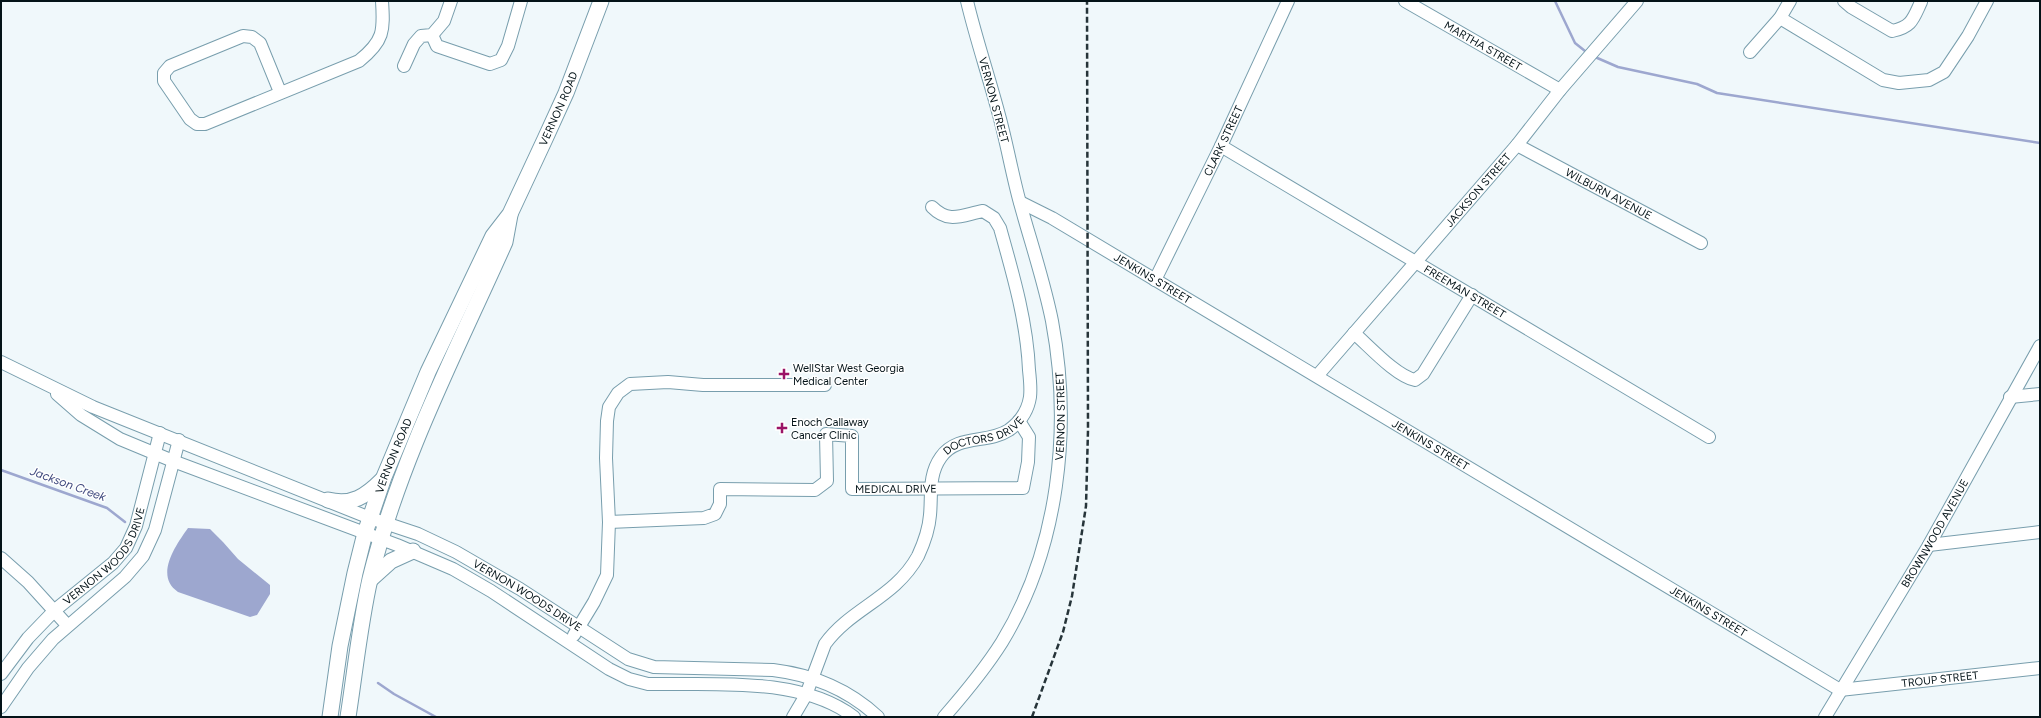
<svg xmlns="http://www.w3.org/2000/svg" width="2041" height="718" font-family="Figtree,sans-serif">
<rect width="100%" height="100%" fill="#f0f8fb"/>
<path fill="#9da7cf" d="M188,528L210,529L223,542L238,559L270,585V594L257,615L250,617L178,592C154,576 176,545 188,528Z"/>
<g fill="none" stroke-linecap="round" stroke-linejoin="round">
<g stroke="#9da7cf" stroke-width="2.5">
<path d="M1555,1L1575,43L1585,51"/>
<path d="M1595,57L1618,67L1697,84L1717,93L2040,143"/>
<path d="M1,470L107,508L125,522"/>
<path d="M378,683L394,694L436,717"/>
</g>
<defs>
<g id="minor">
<path id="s1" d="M1405,1L1560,90"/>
<path d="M1844,1L1851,7L1892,31C1912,27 1913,19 1921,2L1920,1"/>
<path d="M1780,18L1883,80L1899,83L1929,80L1944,72L1968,36L1987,1"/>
<path d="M432,35L437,46L490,64L501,60L508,46L521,1"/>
<path d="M1750,52L1780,18L1790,1"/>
<path d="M404,66L414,44L421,36L432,35L444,21L451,1"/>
<path d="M280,92L260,43L252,37L243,36L170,66L164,73V81L190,119L197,124H205L359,61C384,41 384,31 382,1"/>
<path id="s2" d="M1517,145L1701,243"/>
<path id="s3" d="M1221,146L1709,437"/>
<path id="s4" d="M1020,202L1052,218L1840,690L2040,668"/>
<path id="s5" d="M1155,280L1221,146L1288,1"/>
<path d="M1354,333C1370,347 1396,376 1415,380L1423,374L1472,295"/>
<path id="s6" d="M1,362L93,407L370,518L418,534L456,552L520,589L628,659L654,667L773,670C814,675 848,689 878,717"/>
<path id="s7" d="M1317,376L1517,145L1560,90L1637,1"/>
<path d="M57,394L81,415L120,439L173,461L397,545L453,569L491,591L609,669L629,679L648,684C713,685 800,676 854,717"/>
<path d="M2010,397L2040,394"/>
<path id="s8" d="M609,522L704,518L715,514L720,504V489L815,490L827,481L826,434L852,436V489L1023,488L1028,462L1029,437L1019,421"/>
<path d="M1929,545L2040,532"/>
<path d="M1,558L28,582L67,625"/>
<path d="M574,635L594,602L607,575L609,522L606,458L607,421L609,407L618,393L630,384L668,382L703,385H825"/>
<path id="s9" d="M1,674L28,638L55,610L113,563L126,548L136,526L160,433"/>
<path d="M1,707L28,668L53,639L125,577L143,556L155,530L179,440"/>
<path id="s10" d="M793,717L806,695L825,644C851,608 895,598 918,556C924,543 929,529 930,515C932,495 928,475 941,457C957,434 988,444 1009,430C1020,422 1028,410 1030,397C1031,389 1030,379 1029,370C1027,322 1013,274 1000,228L994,218L983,211C962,215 949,224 932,207"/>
<path id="s11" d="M944,717C965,693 985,669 1002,642C1059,548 1072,428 1052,321C1044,281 1031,243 1020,203C1012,174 1007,144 999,115C989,77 976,39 967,1"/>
<path id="s12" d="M1825,717L1929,545L2040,346"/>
</g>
<g id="major">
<path d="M328,500C352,506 366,496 382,480"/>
<path d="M371,579L391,561L413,551"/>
<path id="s13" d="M330,717L340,646L355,573L365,533L384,477L428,372L493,236L510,214L545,139L566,93L601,1"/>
<path d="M348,717C355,672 360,623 370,579C399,461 456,352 505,242L510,215"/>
</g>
</defs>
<use href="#minor" stroke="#789ead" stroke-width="14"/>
<use href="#major" stroke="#789ead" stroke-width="17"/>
<use href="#minor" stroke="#fff" stroke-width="12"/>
<use href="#major" stroke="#fff" stroke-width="15"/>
<path stroke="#263439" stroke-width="2.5" stroke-dasharray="6 3" stroke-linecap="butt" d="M1032,717L1063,632L1072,596L1086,506L1088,430L1087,1"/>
</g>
<g fill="#9b1466" stroke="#fff" stroke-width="1.5">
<path d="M782 368h4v4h4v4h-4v4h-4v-4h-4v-4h4z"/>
<path d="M780 422h4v4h4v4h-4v4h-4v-4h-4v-4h4z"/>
</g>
<g text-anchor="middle" stroke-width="3" stroke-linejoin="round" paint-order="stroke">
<g font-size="11" fill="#041318" stroke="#fff">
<text dy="4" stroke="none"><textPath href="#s1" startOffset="90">MARTHA STREET</textPath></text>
<text transform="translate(994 100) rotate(75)" y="4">VERNON STREET</text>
<text dy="4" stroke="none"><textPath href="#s13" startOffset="655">VERNON ROAD</textPath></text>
<text dy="4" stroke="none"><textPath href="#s5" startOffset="155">CLARK STREET</textPath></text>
<text dy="4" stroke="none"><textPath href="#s7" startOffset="246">JACKSON STREET</textPath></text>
<text dy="4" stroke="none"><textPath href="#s2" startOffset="104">WILBURN AVENUE</textPath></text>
<text dy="4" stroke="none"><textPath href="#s4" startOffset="153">JENKINS STREET</textPath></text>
<text dy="4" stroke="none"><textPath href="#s3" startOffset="284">FREEMAN STREET</textPath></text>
<text dy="4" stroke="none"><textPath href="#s11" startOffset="331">VERNON STREET</textPath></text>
<text dy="4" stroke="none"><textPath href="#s10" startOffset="361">DOCTORS DRIVE</textPath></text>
<text dy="4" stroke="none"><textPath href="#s4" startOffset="477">JENKINS STREET</textPath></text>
<text dy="4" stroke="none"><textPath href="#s13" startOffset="270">VERNON ROAD</textPath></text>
<text dy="4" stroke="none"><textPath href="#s8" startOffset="413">MEDICAL DRIVE</textPath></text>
<text dy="4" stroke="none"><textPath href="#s12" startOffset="214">BROWNWOOD AVENUE</textPath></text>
<text dy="4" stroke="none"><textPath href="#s9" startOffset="159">VERNON WOODS DRIVE</textPath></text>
<text dy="4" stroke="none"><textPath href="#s6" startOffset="577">VERNON WOODS DRIVE</textPath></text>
<text dy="4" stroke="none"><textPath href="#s4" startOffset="801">JENKINS STREET</textPath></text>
<text dy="4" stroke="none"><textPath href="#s4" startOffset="1055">TROUP STREET</textPath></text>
</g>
<g font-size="11" fill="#041318" stroke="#fff" text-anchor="start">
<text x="793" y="372">WellStar West Georgia<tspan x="793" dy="13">Medical Center</tspan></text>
<text x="791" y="426">Enoch Callaway<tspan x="791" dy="13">Cancer Clinic</tspan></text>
</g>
<g font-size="12" font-style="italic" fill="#404a7f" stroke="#fff">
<text transform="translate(68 484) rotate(20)" y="4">Jackson Creek</text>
</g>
</g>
<rect width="2041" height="718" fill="none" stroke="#041318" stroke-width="4"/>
</svg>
